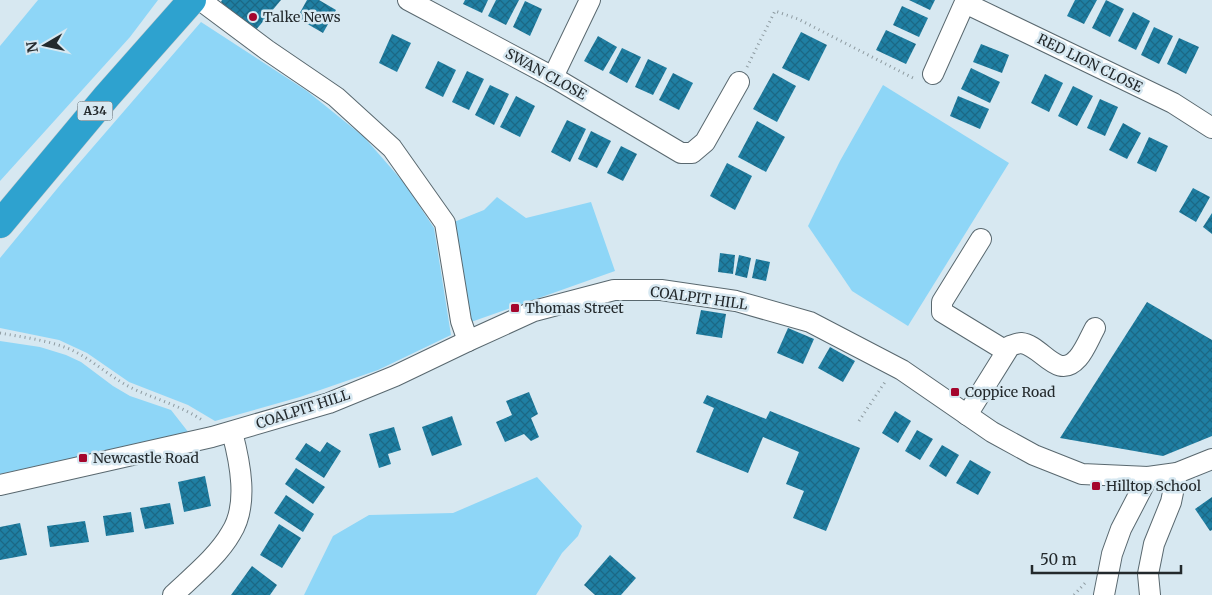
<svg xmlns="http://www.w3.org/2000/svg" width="1212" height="595" font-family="Merriweather,serif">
<defs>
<pattern id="building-cross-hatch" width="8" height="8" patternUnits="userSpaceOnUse" patternTransform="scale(1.25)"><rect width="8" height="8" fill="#1f7fa3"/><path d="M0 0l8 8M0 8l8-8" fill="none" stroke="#1b6885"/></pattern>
</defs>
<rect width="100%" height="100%" fill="#d7e8f1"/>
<g fill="#8ed6f7">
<path d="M38,0H158L130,37L0,181V46Z"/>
<path d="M201,22L307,91L364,137L405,184L434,228L451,335L378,370L300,397L215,421L188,405L129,382L87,353L59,340L0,328V258L61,184Z"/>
<path d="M883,85L1009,163L908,326L852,291L808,226L840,161Z"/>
<path d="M497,197L526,218L591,202L615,271L471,322L454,222L484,210Z"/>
<path d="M0,341L40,347L66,355L81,362L113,386L130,396L171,410L189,433L0,474Z"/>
<path d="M537,477L582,526L578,536L562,553L536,595H304L333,536L369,515L453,513Z"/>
</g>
<g fill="url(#building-cross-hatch)">
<path d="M222,0H281L255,31L221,2Z"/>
<path d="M307,0H319L336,10L323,33L297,18Z"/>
<path d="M465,0H488L482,13L463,4Z"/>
<path d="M496,0H519L506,25L488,16Z"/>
<path d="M909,0H935L930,10Z"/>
<path d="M1075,0H1097L1084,24L1067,16Z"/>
<path d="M1106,0L1124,9L1110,37L1092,28Z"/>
<path d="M525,1L542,9L530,36L513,27Z"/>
<path d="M902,6L928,18L919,37L893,25Z"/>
<path d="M1133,12L1150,21L1136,50L1118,41Z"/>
<path d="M1154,27L1173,36L1159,64L1141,55Z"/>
<path d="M886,30L916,44L906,64L876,50Z"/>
<path d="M801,32L827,45L809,81L782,68Z"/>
<path d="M392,34L411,43L397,72L379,63Z"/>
<path d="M598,36L617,47L603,71L584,61Z"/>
<path d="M1179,38L1199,47L1186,74L1167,64Z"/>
<path d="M981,44L1009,55L1002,73L973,62Z"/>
<path d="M622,48L641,57L627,83L609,73Z"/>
<path d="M648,59L667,68L653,95L635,87Z"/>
<path d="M438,61L456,70L443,97L425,88Z"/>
<path d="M971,68L1000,82L990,103L961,89Z"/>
<path d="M467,71L484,79L469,110L452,102Z"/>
<path d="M673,73L693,83L679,110L659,100Z"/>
<path d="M773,73L796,86L777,122L753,109Z"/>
<path d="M1045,74L1063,83L1049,112L1031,103Z"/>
<path d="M490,85L509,94L494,125L475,115Z"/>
<path d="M1073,86L1093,96L1077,126L1058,116Z"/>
<path d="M516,96L535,106L520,137L500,127Z"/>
<path d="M958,96L989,109L980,129L950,116Z"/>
<path d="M1100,99L1118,107L1105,136L1087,128Z"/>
<path d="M567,120L586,129L570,162L551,152Z"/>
<path d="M757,121L785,137L766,172L738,157Z"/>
<path d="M1123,123L1141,133L1127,159L1109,150Z"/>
<path d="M591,131L611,141L597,168L578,159Z"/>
<path d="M1149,137L1168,146L1156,172L1137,163Z"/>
<path d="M621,146L637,154L623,181L607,173Z"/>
<path d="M727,163L752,176L735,210L710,196Z"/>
<path d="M1193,188L1210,197L1196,222L1179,212Z"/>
<path d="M1212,213V234L1203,227Z"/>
<path d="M720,253L735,255L733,274L718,272Z"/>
<path d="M739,255L751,258L747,278L735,275Z"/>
<path d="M756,259L770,262L766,281L752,278Z"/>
<path d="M1147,302L1212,340V436L1163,456L1060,438Z"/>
<path d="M701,310L726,314L722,338L696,334Z"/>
<path d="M788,328L814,339L803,364L777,353Z"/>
<path d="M830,347L855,361L843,382L818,368Z"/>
<path d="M529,392L538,414L531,418L539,437L531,441L524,434L505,442L496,422L512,415L506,401Z"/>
<path d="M707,395L766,419L770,411L860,448L826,531L793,518L804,491L786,484L799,452L763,437L748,473L696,452L714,408L703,403Z"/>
<path d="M895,411L911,421L898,443L882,433Z"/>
<path d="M452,416L462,445L432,456L422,427Z"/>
<path d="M394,427L401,450L388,454L391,464L379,468L369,434Z"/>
<path d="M917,430L933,439L920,460L905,451Z"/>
<path d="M327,442L341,451L324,478L295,459L306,443L320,452Z"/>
<path d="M942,445L959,455L946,477L929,466Z"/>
<path d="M970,460L991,472L978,495L956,483Z"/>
<path d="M296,468L325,487L313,504L285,484Z"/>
<path d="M205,476L211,506L184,512L178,482Z"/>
<path d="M286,495L314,514L303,532L274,513Z"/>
<path d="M1212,497V530L1210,531L1195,509Z"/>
<path d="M170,503L174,524L145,529L140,508Z"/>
<path d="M131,512L134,532L106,536L103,516Z"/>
<path d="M85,521L89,542L50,547L47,526Z"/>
<path d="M20,523L27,555L0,560V527Z"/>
<path d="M279,524L301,538L282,568L260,555Z"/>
<path d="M610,555L636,578L621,595H595L584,585Z"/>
<path d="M252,566L277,585L270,595H231Z"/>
</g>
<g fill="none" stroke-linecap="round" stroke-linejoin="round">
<defs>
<g id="minor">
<path d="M200,0L267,50L336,97L392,148L445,223L461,321L468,341"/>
<path d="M408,0L553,77L681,153H692L705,142L739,82"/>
<path d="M965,3L1173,103L1212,128"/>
<path d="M933,74L966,0"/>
<path d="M553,77L590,0"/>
<path d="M981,239L942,302V312L1006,351"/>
<path d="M967,415L1010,346C1013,345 1018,343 1021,343C1042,345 1057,382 1078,358C1085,350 1090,337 1095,328"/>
<path d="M0,485L212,437L329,403L395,376L468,341L534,311L614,290H661L736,301L810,322L902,370L992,432L1034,455L1082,474L1148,477L1177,473L1212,459"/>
<path d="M173,595C192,577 218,556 231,533C249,505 240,462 232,432"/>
<path d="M1104,595L1112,554L1121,529L1148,477"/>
<path d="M1150,595L1148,574L1154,544L1171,502L1177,473"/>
</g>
<path id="highway" d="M0,224L107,96L192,0"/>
</defs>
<use href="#minor" stroke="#59686f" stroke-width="22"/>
<use href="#highway" stroke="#c6c7c8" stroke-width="29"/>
<g stroke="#8e9ba1" stroke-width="3" stroke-dasharray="1 4" stroke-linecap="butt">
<path d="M747,67L775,11L798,19L915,79"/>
<path d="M0,333C22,337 46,340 67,348C92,358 111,379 136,390C158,400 181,406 202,420"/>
<path d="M859,421L885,382"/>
<path d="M1074,595L1086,582"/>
</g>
<use href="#minor" stroke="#fff" stroke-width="20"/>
<use href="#highway" stroke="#2ea2cf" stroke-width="28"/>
</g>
<g fill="#a4062d" stroke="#d7e8f1" stroke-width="2">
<circle cx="253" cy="17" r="5"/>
<rect x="510" y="303" width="10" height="10" rx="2.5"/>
<rect x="950" y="387" width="10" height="10" rx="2.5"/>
<rect x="78" y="453" width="10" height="10" rx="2.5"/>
<rect x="1091" y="481" width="10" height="10" rx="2.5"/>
</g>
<g text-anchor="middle" stroke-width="5" stroke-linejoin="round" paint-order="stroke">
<rect fill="#d7e8f1" stroke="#596267" stroke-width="1" x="77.5" y="101.5" width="35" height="19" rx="4"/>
<g font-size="12" font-weight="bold" fill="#23292c">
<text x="95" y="115">A34</text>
</g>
<g font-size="14" fill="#23292c" stroke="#d7e8f1" text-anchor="start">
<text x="263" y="22">Talke News</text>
<text x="525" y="313">Thomas Street</text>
<text x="965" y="397">Coppice Road</text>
<text x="93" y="463">Newcastle Road</text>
<text x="1106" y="491">Hilltop School</text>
</g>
<g font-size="14" fill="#23292c" stroke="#d7e8f1">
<text transform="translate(1090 63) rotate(26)" y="5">RED LION CLOSE</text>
<text transform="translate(546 74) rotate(29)" y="5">SWAN CLOSE</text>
<text transform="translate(699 298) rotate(8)" y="5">COALPIT HILL</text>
<text transform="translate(303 409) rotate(-18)" y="5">COALPIT HILL</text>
</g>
</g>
<g transform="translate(45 45) rotate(261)" stroke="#d7e8f1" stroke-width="4" paint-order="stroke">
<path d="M0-4L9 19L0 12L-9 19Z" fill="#23292c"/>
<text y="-8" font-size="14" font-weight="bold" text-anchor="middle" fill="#23292c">N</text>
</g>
<path d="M1032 565v8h149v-8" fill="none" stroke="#23292c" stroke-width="2.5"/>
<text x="1040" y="565" font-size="15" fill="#23292c" stroke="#d7e8f1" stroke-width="4" paint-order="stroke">50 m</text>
</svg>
